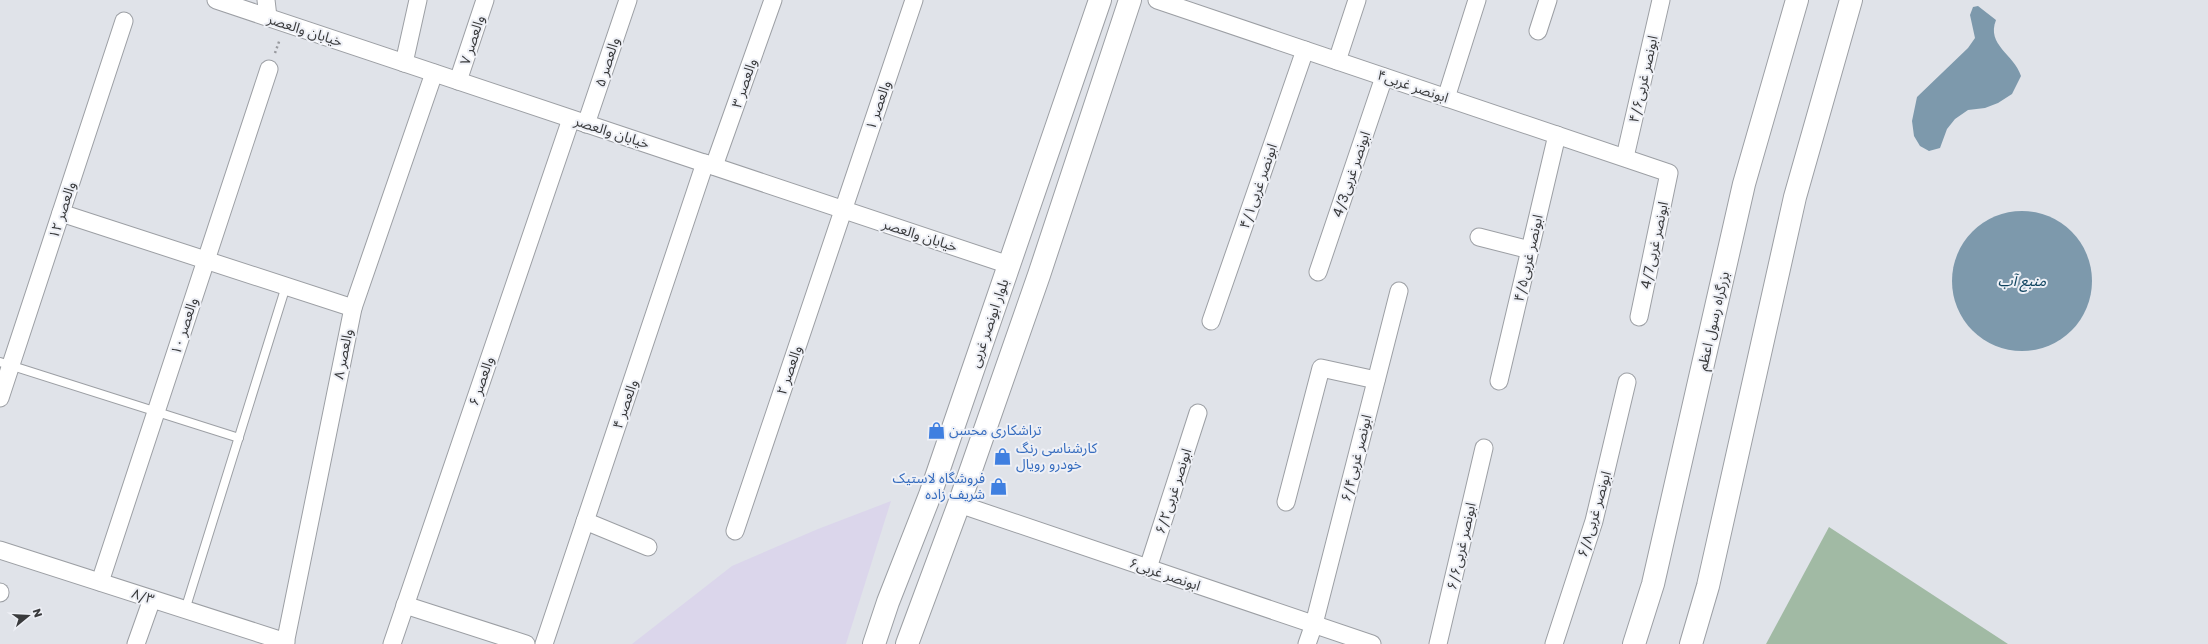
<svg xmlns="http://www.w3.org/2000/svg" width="2208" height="644" font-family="'Golos Text','Noto Sans Arabic',sans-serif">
<rect width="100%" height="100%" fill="#e0e3e9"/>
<path fill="#dbd6eb" d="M891,501L846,644H632L732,566L818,529Z"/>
<path fill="#a1baa4" d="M1829,527L2008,644H1766Z"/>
<g fill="#7d99ac">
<path d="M1978,6L1996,20C1986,45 2014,54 2021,76L2012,94L1998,103L1985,108L1968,110L1955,119L1947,129L1940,148L1929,151L1920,146L1914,136L1912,121L1917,97L1968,48L1975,38L1970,15L1973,7Z"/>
<circle cx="2022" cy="281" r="70"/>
</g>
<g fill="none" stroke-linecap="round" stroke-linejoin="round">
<defs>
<g id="lane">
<path d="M0,362L239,438"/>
<path d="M185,610L286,286"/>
</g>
<g id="street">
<path d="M216,0L1009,265"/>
<path d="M266,0L268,17"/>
<path d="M1157,0L1669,173L1639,317"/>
<path d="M1538,31L1548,0"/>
<path d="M1337,61L1357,0"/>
<path d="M404,63L418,0"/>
<path d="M458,81L485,0"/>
<path d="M1446,98L1477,0"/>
<path d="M586,124L628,0"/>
<path d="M1625,157L1661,0"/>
<path d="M714,166L773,0"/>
<path d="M61,213L353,308"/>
<path d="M1479,237L1530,250"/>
<path d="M1318,272L1384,77"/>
<path d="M1211,321L1305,50"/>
<path d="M1499,381L1557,135"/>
<path d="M0,398L124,21"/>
<path d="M1286,502L1321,368L1376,380"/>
<path d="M959,504L1372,644"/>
<path d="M585,521L648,547"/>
<path d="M735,531L914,0"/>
<path d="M0,550L286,642"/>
<path d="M1148,568L1198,413"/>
<path d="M100,582L269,69"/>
<path d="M0,593V592"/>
<path d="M405,605L526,644"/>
<path d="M136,644L152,599"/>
<path d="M285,644L353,308L434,73"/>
<path d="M392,644L571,119"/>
<path d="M544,644L705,163"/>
<path d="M1307,644L1314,624L1399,291"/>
<path d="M1438,644L1484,448"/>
<path d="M1554,644L1594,521L1627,382"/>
</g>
<g id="secondary">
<path d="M874,644L888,602L930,495L1100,0"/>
<path d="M907,644L959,504L1039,275L1130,0"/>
</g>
<g id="highway">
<path d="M1634,644L1653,584L1744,184L1797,0"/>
<path d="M1691,644L1708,586L1795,197L1851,0"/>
</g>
</defs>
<use href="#lane" stroke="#9c9fa4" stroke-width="10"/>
<use href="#street" stroke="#9c9fa4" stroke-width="19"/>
<use href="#secondary" stroke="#9c9fa4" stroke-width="24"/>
<use href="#highway" stroke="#9c9fa4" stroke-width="24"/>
<path stroke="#97999e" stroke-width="2.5" stroke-dasharray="2 3" stroke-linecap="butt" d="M275,53L280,39"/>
<use href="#lane" stroke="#fff" stroke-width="8"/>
<use href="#street" stroke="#fff" stroke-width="17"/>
<use href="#secondary" stroke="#fff" stroke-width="22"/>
<use href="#highway" stroke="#fff" stroke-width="22"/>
</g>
<defs>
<symbol id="shop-bare" viewBox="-9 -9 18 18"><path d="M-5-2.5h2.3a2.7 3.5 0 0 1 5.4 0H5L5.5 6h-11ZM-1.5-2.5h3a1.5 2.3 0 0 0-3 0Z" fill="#3f7fe0" stroke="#eef0f6" stroke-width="2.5" paint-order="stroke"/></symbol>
</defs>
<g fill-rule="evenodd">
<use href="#shop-bare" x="924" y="418" width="25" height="25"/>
<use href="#shop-bare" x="990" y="444" width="25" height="25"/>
<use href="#shop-bare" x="986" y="474" width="25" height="25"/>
</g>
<g text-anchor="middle" stroke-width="4" stroke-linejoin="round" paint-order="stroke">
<g font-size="14" fill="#393a3c" stroke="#eef0f6">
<text transform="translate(305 30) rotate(18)" y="5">خیابان والعصر</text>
<text transform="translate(472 40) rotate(-72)" y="5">والعصر ۷</text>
<text transform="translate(607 62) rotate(-72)" y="5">والعصر ۵</text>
<text transform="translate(1643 79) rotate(-77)" y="5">۴/۶ابونصر غربی</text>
<text transform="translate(744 83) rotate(-71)" y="5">والعصر ۳</text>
<text transform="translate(1413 86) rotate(19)" y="5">۴ابونصر غربی</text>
<text transform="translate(878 105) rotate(-71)" y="5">والعصر ۱</text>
<text transform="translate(612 132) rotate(18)" y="5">خیابان والعصر</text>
<text transform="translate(1351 174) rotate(-71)" y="5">4/3ابونصر غربی</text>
<text transform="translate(1258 186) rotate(-71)" y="5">۴/۱ابونصر غربی</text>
<text transform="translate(62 210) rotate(-72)" y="5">والعصر ۱۲</text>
<text transform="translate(920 235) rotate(18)" y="5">خیابان والعصر</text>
<text transform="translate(1654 245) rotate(-78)" y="5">4/7ابونصر غربی</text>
<text transform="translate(1528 258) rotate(-77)" y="5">۴/۵ابونصر غربی</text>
<text transform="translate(1713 321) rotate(-77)" y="5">بزرگراه رسول اعظم</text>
<text transform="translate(989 323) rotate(-71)" y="5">بلوار ابونصر غربی</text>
<text transform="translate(184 326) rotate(-72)" y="5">والعصر ۱۰</text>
<text transform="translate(343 354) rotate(-79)" y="5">والعصر ۸</text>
<text transform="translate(789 370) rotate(-71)" y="5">والعصر ۲</text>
<text transform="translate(481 381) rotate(-71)" y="5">والعصر ۶</text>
<text transform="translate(625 404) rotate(-71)" y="5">والعصر ۴</text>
<text transform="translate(1356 458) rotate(-76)" y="5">۶/۴ابونصر غربی</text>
<text transform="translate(1173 491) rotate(-72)" y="5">۶/۲ابونصر غربی</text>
<text transform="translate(1594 514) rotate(-74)" y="5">۶/۸ابونصر غربی</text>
<text transform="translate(1461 546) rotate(-77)" y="5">۶/۶ابونصر غربی</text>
<text transform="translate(1165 574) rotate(19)" y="5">۶ابونصر غربی</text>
<text transform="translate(143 596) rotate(18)" y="5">۸/۳</text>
</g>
<g font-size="14" fill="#366cbe" stroke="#eef0f6" text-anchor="start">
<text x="949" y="435">تراشکاری محسن</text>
<text x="1016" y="453">کارشناسی رنگ<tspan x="1016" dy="16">خودرو رویال</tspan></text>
<text x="985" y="483" text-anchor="end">فروشگاه لاستیک<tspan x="985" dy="16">شریف زاده</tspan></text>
</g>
<g font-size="15" font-style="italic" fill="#0e435f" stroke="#eef0f6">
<text x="2022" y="286">منبع آب</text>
</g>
</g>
<g transform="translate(28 616) rotate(72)" stroke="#eef0f6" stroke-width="3" paint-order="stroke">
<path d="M0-3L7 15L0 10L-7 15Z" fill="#393a3c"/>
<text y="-6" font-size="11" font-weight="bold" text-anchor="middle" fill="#393a3c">N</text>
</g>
</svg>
